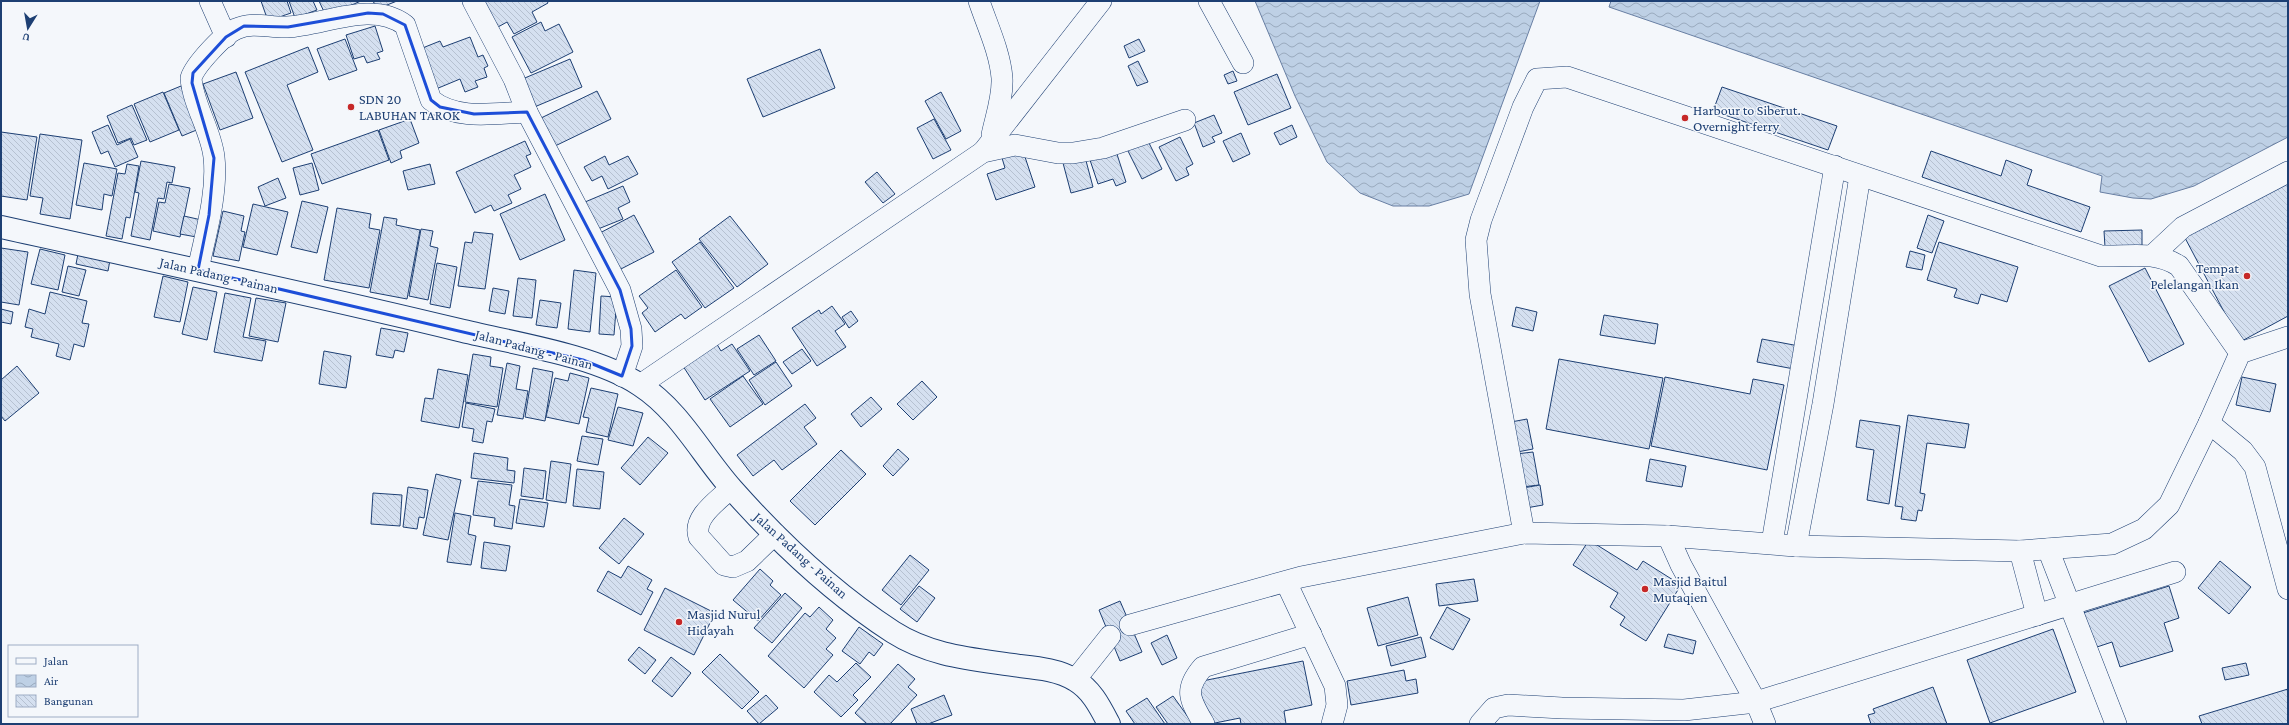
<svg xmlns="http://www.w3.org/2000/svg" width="2289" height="725" font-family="'Crimson Pro',serif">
<defs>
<pattern id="water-waves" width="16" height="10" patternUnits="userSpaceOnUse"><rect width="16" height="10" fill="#bed0e5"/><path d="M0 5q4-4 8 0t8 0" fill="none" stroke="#9aaabe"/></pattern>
<pattern id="building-back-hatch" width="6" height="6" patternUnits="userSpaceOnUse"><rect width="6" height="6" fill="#d5e0f0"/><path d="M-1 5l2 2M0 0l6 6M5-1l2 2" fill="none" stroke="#b6c1d1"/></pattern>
</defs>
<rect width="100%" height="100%" fill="#f4f7fb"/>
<g fill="url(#water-waves)" stroke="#687fa3">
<path d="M1255,1H1540L1469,194L1429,206H1393L1360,193L1327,162L1295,96Z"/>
<path d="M1611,1H2288V137L2194,186L2151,199L2133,198L2100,192L2102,176L1609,7Z"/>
</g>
<g fill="url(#building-back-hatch)" stroke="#1d3f73">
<path d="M261,1H287L291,13L268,21Z"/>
<path d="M289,1H313L317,10L295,18Z"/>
<path d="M319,1H361L326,16Z"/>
<path d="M373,1H397L377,9Z"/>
<path d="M484,1H547L548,3L532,12L537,22L514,34L507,22L498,27Z"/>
<path d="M541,22L545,31L559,24L573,52L531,73L512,37Z"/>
<path d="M375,26L383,51L377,53L380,59L367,63L364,56L354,59L346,35Z"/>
<path d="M470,37L478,57L483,55L488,66L484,68L487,77L475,81L478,87L465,92L460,79L436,89L420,49L440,41L443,47Z"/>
<path d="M345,39L357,70L329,80L317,49Z"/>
<path d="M1139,39L1145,51L1129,58L1124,46Z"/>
<path d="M308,47L318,72L287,85L313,150L282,162L245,72Z"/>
<path d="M820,49L835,88L763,117L747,79Z"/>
<path d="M570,59L582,87L532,108L520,80Z"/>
<path d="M1138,61L1148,82L1137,86L1128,66Z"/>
<path d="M1233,71L1237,81L1228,84L1224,75Z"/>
<path d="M236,72L253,118L220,130L203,84Z"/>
<path d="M1277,74L1291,108L1248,125L1234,92Z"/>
<path d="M181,86L199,129L182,136L164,93Z"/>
<path d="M1722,87L1837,126L1828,150L1713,111Z"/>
<path d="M597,91L611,119L555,146L541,118Z"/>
<path d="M163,92L179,130L150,142L134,104Z"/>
<path d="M941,92L961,131L946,139L925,101Z"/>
<path d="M132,105L147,140L134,145L131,138L118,143L107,116Z"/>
<path d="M1214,115L1222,133L1212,137L1215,142L1203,147L1194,123Z"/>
<path d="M410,119L419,143L400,151L402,158L391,163L379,130Z"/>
<path d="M934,119L951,150L933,159L917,128Z"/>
<path d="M108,125L117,145L130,139L138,157L115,167L108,151L101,154L92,132Z"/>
<path d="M1292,125L1297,137L1280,145L1274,133Z"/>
<path d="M378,130L389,160L322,184L311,154Z"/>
<path d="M1,132L37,137L27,200L1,196Z"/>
<path d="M1241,133L1250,154L1233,162L1223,141Z"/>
<path d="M40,134L82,140L70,219L40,214L43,198L30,196Z"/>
<path d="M1180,137L1193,164L1186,168L1189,175L1176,181L1159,147Z"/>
<path d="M1147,139L1162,169L1142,179L1127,149Z"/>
<path d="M525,141L531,154L526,156L531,167L514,175L521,189L508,195L512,203L494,211L491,205L475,213L456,172Z"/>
<path d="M1114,145L1126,182L1116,186L1113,179L1098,184L1088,154Z"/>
<path d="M1023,151L1035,187L996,200L987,174L1005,168L1002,158Z"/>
<path d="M1931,151L2001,176L2006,160L2032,170L2027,185L2090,207L2081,232L1922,177Z"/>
<path d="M605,156L609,165L628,156L638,174L608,189L602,176L592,181L584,167Z"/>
<path d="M1085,157L1093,187L1071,193L1063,163Z"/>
<path d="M141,161L175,167L172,183L167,182L164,199L158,198L150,240L131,236L139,193L135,192Z"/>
<path d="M84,163L117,169L112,196L104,194L102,210L76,205Z"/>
<path d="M312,163L319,190L300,195L293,168Z"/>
<path d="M127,164L139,166L130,218L126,217L122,239L106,236L118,173L125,174Z"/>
<path d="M430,164L435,184L408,190L403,171Z"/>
<path d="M877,172L895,194L883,203L865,182Z"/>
<path d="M278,178L286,198L265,206L258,187Z"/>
<path d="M2288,182V316L2240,342L2184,236Z"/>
<path d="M169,184L190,188L180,237L153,231L159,202L165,203Z"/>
<path d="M623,186L630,202L618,208L623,219L598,229L585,202Z"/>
<path d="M545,194L565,240L520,260L500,214Z"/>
<path d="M302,201L328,207L317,253L291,247Z"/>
<path d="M253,204L288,212L277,255L243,247Z"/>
<path d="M337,208L371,214L369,228L380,230L369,288L324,280Z"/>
<path d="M223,211L244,216L241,231L245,232L239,261L213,256Z"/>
<path d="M634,215L654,252L617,271L598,234Z"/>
<path d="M1928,215L1944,221L1932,253L1917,248Z"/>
<path d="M184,216L206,221L202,238L180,234Z"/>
<path d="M730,216L768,264L737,287L699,239Z"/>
<path d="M384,217L397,219L396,225L420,230L407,299L370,292Z"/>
<path d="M421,229L433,231L430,246L438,248L428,300L409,296Z"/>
<path d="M2142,230V246L2105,247L2104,231Z"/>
<path d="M474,232L493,234L485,289L458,286L465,242L472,243Z"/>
<path d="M700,242L734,288L705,308L672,262Z"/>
<path d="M1939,242L2018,267L2007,302L1981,294L1978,304L1954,297L1957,289L1927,280Z"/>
<path d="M1,248L28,252L19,305L1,302Z"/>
<path d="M40,249L65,255L58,290L31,284Z"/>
<path d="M1910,251L1925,255L1922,270L1906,267Z"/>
<path d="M78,254L110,260L108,271L76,264Z"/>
<path d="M437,263L457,267L450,308L430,304Z"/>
<path d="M68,266L86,270L79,296L62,292Z"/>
<path d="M2145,268L2184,344L2149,362L2109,286Z"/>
<path d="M574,270L596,273L590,332L568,329Z"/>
<path d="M676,270L702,307L685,319L681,314L655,332L642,313L648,308L639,296Z"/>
<path d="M163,276L188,282L180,322L154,317Z"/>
<path d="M518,278L536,280L532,318L513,316Z"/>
<path d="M193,287L217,292L207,340L182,334Z"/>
<path d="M493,288L509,291L505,314L489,311Z"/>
<path d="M50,292L87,301L82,323L89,324L84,347L74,344L70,360L56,356L59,344L31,337L33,329L25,327L29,309L45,314Z"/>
<path d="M225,293L251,298L243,337L266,341L262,361L214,352Z"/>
<path d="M601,296L617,297L614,335L599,334Z"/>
<path d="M256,298L286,303L278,342L249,336Z"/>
<path d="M540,300L561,303L557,328L536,325Z"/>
<path d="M832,306L845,324L835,331L846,347L817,366L792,328L819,310L821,314Z"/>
<path d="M1516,307L1537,312L1533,331L1512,326Z"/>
<path d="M1,309L13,312L11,324L1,322Z"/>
<path d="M851,311L858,321L849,328L842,317Z"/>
<path d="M1604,315L1658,324L1655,344L1600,335Z"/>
<path d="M381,328L408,333L404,352L395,350L393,358L376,355Z"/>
<path d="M759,335L776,361L754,375L737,349Z"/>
<path d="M1762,339L1799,346L1794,369L1757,362Z"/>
<path d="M715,341L721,351L732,344L750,371L705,400L681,363Z"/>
<path d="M802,349L811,361L792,374L783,362Z"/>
<path d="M324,351L351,356L346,388L319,384Z"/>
<path d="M473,354L491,357L490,366L503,368L497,407L465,402Z"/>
<path d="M1559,359L1663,378L1649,449L1546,429Z"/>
<path d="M776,362L792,386L765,405L749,380Z"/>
<path d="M507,363L520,366L516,389L528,391L523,419L497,415Z"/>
<path d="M17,366L39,393L5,421L1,416V380Z"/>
<path d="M533,368L553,372L545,421L525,417Z"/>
<path d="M438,369L468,375L459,428L421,421L425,398L433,399Z"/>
<path d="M570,373L589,378L579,424L546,417L555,378L568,381Z"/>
<path d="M743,376L763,404L730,427L710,399Z"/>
<path d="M1665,377L1750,394L1753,379L1784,385L1767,470L1651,446Z"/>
<path d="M2242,377L2276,384L2270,412L2236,405Z"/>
<path d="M922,381L937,397L913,420L897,404Z"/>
<path d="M591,388L618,394L608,437L586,432L589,418L583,417Z"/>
<path d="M871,397L882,409L861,427L851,414Z"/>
<path d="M466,403L495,409L492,422L487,421L483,443L472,441L474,429L462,427Z"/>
<path d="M805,404L816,418L804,427L817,444L782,470L774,460L753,476L737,455Z"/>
<path d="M618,407L643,413L633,446L608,440Z"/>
<path d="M1908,415L1969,424L1965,448L1927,443L1920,493L1925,494L1922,511L1918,510L1916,521L1901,519L1903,507L1895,506Z"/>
<path d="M1527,419L1533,449L1517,452L1511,422Z"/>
<path d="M1860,420L1900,426L1889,504L1867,500L1874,450L1856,447Z"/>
<path d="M582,436L603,439L598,465L577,461Z"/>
<path d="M648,437L668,453L640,485L621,468Z"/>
<path d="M898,449L909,459L893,476L883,466Z"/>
<path d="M841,450L866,474L815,525L790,501Z"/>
<path d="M1533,452L1539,485L1522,487L1516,454Z"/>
<path d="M474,453L508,458L507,470L515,471L514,483L471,478Z"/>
<path d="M1650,459L1686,466L1682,487L1646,481Z"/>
<path d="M551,461L571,464L566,503L546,500Z"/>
<path d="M524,468L546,471L543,499L521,496Z"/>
<path d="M577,469L604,472L600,509L573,506Z"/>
<path d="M436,474L461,480L448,540L423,535Z"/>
<path d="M478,481L512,485L509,505L515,506L512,529L494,526L495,518L473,515Z"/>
<path d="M1540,485L1543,505L1526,508L1523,488Z"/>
<path d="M408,487L428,490L424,518L419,517L417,529L403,527Z"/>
<path d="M373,493L402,495L400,526L371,524Z"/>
<path d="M520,499L548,503L544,527L516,523Z"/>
<path d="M455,513L471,516L468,534L476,536L471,565L447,562Z"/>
<path d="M624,518L644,534L619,564L599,548Z"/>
<path d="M1589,540L1637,570L1643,561L1681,585L1646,641L1620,625L1625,617L1610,607L1618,593L1573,565Z"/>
<path d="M484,542L510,546L506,571L481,568Z"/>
<path d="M910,555L929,570L901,605L882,590Z"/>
<path d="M2220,561L2251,587L2229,614L2198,588Z"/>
<path d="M628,566L652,580L647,589L653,592L641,615L597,591L608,571L621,578Z"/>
<path d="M760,569L773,581L770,585L781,595L758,621L733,600Z"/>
<path d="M1474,579L1478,601L1439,606L1436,584Z"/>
<path d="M919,586L935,598L917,622L900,609Z"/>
<path d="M2169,586L2179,618L2164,623L2173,651L2120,667L2112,642L2094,648L2083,613Z"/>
<path d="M665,588L715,613L694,655L644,630Z"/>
<path d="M785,593L802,608L772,643L754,628Z"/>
<path d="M1408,597L1418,635L1378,646L1367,608Z"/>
<path d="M1120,601L1142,652L1120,661L1099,610Z"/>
<path d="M819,607L833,620L826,629L836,638L826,649L833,655L804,688L768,656L805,613L810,617Z"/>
<path d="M1447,607L1470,619L1453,650L1430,638Z"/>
<path d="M859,627L883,644L874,656L869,652L860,664L842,651Z"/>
<path d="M2053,629L2076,692L1990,723L1967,660Z"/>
<path d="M1668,634L1696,641L1693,654L1664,647Z"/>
<path d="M1167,635L1177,658L1162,665L1151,643Z"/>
<path d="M1421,637L1426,657L1391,666L1386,646Z"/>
<path d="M639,647L656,660L645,674L628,660Z"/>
<path d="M720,654L759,692L742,709L702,672Z"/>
<path d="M671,657L691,673L672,697L652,681Z"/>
<path d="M1303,661L1312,705L1284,711L1286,724H1241L1240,718L1210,724L1197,682Z"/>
<path d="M856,663L871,677L853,695L858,700L841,717L814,692L829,675L837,682Z"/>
<path d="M2246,663L2249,675L2225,680L2222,668Z"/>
<path d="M898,664L915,679L908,687L917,695L890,724H867L855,713Z"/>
<path d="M1404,670L1406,681L1416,679L1418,693L1351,705L1347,681Z"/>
<path d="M1933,687L1947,724H1871L1868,715L1875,713L1873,709Z"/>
<path d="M2288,689V724H2202L2199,716Z"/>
<path d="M766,695L778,708L759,724L747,711Z"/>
<path d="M944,695L952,715L928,724H917L911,709Z"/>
<path d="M1173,696L1193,724H1168L1156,707Z"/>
<path d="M1147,698L1165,724H1135L1126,711Z"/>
</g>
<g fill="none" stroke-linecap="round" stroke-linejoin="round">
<defs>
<g id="minor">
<path d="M210,1L226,37"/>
<path d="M473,1L514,79L527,112L620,290L631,329L632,346L622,376"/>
<path d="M979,1C987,25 1000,52 1002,78C1003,97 996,116 992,135"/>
<path d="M1209,1L1243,63"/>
<path d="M983,152L1101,1"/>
<path d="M2153,255L2183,227L2288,172"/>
<path d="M198,270C205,235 218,194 214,157C211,130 193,105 191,78C195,65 224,34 236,29C253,21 270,28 287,27C325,25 372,0 405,25L431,100C457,121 495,113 527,112"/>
<path d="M640,385L983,152L1015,145L1058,153H1073L1103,148L1185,120"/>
<path d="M2209,423L2243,451L2255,467L2288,589"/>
<path d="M731,488C719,500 692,517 699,537L724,565L733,567L747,561L775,534"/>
<path d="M1524,533L1480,294L1476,240L1481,220L1523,107L1537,79L1567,77L2101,256C2129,257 2155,250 2179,266L2240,353"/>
<path d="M1668,536L1681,565L1756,702L1765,724"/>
<path d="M1772,543L1835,166"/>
<path d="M1796,546L1823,404L1860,176"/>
<path d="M2048,549L2116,724"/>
<path d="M2020,551L2037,615"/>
<path d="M1286,582L1335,686L1337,705L1332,724"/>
<path d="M1130,625L1301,577L1524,533L1668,536L1796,546L2020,551L2112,544L2144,529L2169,505L2209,423L2240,353L2288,337"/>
<path d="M1075,680L1110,636"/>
<path d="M1204,724C1190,700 1183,690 1203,667L1311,634"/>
<path d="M1480,724L1494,708L1508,705L1562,708L1684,710L1756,702L2175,572"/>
</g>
<path id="highway" d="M1,227C154,261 307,293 459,330C512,343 595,355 640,385C680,411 701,454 732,489C779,542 833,593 893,632C932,657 975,659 1020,666C1038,668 1059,670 1075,680C1092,690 1100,707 1109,724"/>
</defs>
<use href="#minor" stroke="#1d3f73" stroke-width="22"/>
<use href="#highway" stroke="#1d3f73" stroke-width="24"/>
<use href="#minor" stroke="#f4f7fb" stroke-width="21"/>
<use href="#highway" stroke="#f4f7fb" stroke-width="22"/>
</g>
<path fill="none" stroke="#1d4ed8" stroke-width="3" stroke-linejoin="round" d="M368,13L383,14L405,25L431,100L440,107L474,114L527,112L620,290L631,329L632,346L622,376L583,360L198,270L209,215L214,158L192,83L193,73L226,37L244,26L288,27Z"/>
<g fill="#c62828" stroke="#f4f7fb" stroke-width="1.5">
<circle cx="351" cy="107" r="4"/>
<circle cx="1685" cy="118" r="4"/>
<circle cx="2247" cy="276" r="4"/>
<circle cx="1645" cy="589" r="4"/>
<circle cx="679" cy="622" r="4"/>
</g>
<g text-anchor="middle" stroke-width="3" stroke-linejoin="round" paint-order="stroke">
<g font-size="14" fill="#1d3f73" stroke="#f4f7fb" text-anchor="start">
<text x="359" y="104">SDN 20<tspan x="359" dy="16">LABUHAN TAROK</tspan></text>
<text x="1693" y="115">Harbour to Siberut.<tspan x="1693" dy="16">Overnight ferry</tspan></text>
<text x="2239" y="273" text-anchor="end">Tempat<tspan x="2239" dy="16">Pelelangan Ikan</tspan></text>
<text x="1653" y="586">Masjid Baitul<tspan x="1653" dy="16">Mutaqien</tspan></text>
<text x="687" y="619">Masjid Nurul<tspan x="687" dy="16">Hidayah</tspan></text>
</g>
<g font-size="14" fill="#1d3f73" stroke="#f4f7fb">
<text transform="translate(219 275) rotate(13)" y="5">Jalan Padang - Painan</text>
<text transform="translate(534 349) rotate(15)" y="5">Jalan Padang - Painan</text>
<text transform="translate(801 555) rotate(42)" y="5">Jalan Padang - Painan</text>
</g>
</g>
<rect width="2289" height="725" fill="none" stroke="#1d3f73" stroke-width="4"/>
<rect x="8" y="645" width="130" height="72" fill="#f4f7fb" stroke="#9eadc5"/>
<rect x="16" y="658" width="20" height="6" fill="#f4f7fb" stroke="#9eadc5"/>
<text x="44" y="665" font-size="12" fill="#1d3f73">Jalan</text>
<rect x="16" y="675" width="20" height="12" fill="url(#water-waves)" stroke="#9eadc5"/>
<text x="44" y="685" font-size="12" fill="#1d3f73">Air</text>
<rect x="16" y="695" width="20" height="12" fill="url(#building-back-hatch)" stroke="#9eadc5"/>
<text x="44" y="705" font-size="12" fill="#1d3f73">Bangunan</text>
<g transform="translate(28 28) rotate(191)" stroke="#f4f7fb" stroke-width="3" paint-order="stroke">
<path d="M0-3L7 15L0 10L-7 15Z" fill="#1d3f73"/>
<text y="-6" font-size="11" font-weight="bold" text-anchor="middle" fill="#1d3f73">U</text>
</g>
</svg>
